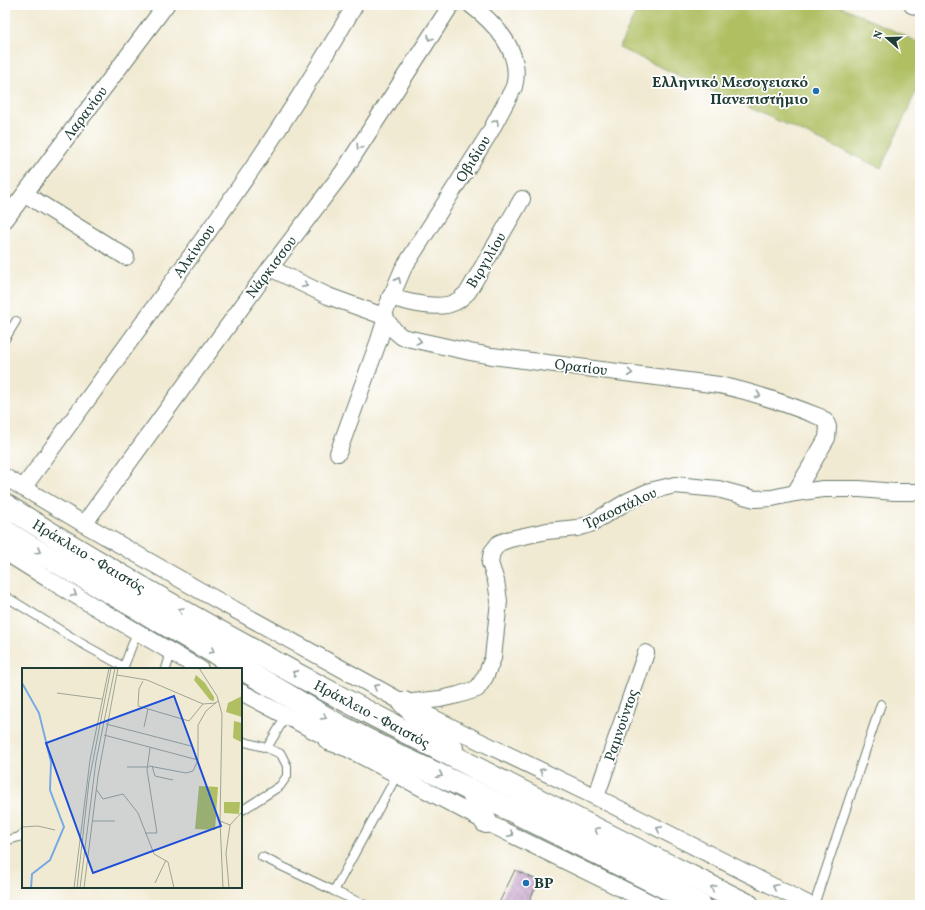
<svg xmlns="http://www.w3.org/2000/svg" width="925" height="910" font-family="Vollkorn,serif">
<defs>
<pattern id="building-cross-hatch" width="8" height="8" patternUnits="userSpaceOnUse"><rect width="8" height="8" fill="#c29dc8"/><path d="M0 0l8 8M0 8l8-8" fill="none" stroke="#9d81a3"/></pattern>
</defs>
<rect width="100%" height="100%" fill="#fff"/>
<filter id="ink" filterUnits="userSpaceOnUse"><feTurbulence type="fractalNoise" baseFrequency=".025" numOctaves="2"/><feDisplacementMap in="SourceGraphic" scale="8" xChannelSelector="R" yChannelSelector="G"/><feConvolveMatrix kernelMatrix="1 2 1 2 8 2 1 2 1" color-interpolation-filters="sRGB"/></filter>
<filter id="wash" filterUnits="userSpaceOnUse"><feTurbulence type="fractalNoise" baseFrequency=".012" numOctaves="4" result="noise"/><feDisplacementMap in="SourceGraphic" scale="16" xChannelSelector="R" yChannelSelector="G"/><feGaussianBlur stdDeviation="0.9" result="paint"/><feColorMatrix in="noise" values="0 0 0 0 0 0 0 0 0 0 0 0 0 0 0 0 0 1.4 0 .05"/><feComposite in="paint" operator="in"/></filter>
<g filter="url(#wash)">
<rect width="100%" height="100%" fill="#f1ead3"/>
<path fill="#afbf62" stroke="#677e4b" d="M639,5H838L920,43V83L881,168L619,48Z"/>
<g id="blocks">
<path fill="url(#building-cross-hatch)" d="M515,870L539,881L527,905H498Z"/>
</g>
</g>
<g filter="url(#ink)">
<use href="#blocks" fill-opacity="0" stroke="#687a6c" stroke-width="1"/>
<g fill="none" stroke-linecap="round" stroke-linejoin="round">
<defs>
<g id="lane">
<path d="M5,339L16,321"/>
<path d="M5,596L81,643L124,667"/>
<path d="M123,669L137,632"/>
<path d="M166,669L171,652"/>
<path d="M241,741L267,748L286,716"/>
<path d="M241,811L280,786L287,776V766L281,754L267,748"/>
<path d="M5,841L19,837L23,834"/>
<path d="M262,857L334,891L397,775"/>
<path d="M334,891L365,905"/>
<path d="M814,905L881,704"/>
</g>
<g id="street">
<path d="M912,5L920,8"/>
<path d="M25,194L126,257"/>
<path d="M5,220L166,5"/>
<path d="M270,268L328,296L383,316L395,331L402,337L470,352L492,356L719,385C754,392 787,404 820,417L826,422L828,427L827,438L795,493"/>
<path d="M390,297C407,302 439,311 455,302C460,300 464,295 468,292L522,199"/>
<path d="M383,316L403,269L489,134L514,87C523,53 497,25 471,5"/>
<path d="M338,453L379,340L386,318"/>
<path d="M5,477L84,524L199,590L404,703L477,740L596,797L810,905"/>
<path d="M23,488C101,381 179,275 254,166C289,114 322,61 354,7"/>
<path d="M84,524L270,268L343,172L451,5"/>
<path d="M5,552L53,582L200,669"/>
<path d="M241,692L486,822L655,905"/>
<path d="M404,703L440,699L458,695L477,689L485,677L493,658L499,601L496,581L490,563L492,552L499,543L510,539L547,531L577,528L590,524L628,501L650,491L675,485L718,489L755,499L772,498L795,493L823,489H860L895,492H920"/>
<path d="M596,797L646,653"/>
</g>
<g id="primary">
<path d="M5,505C243,655 496,779 748,905"/>
<path d="M5,531L29,546L217,654L340,726L407,760L471,790L700,905"/>
<path d="M404,703L452,748"/>
<path d="M329,739L362,750"/>
<path d="M471,790L486,822"/>
</g>
</defs>
<use href="#lane" stroke="#687a6c" stroke-width="10"/>
<use href="#street" stroke="#687a6c" stroke-width="18"/>
<use href="#primary" stroke="#687a6c" stroke-width="24"/>
<use href="#lane" stroke="#fff" stroke-width="8"/>
<use href="#street" stroke="#fff" stroke-width="16"/>
<use href="#primary" stroke="#fff" stroke-width="22"/>
</g>
<defs><path id="oneway-chevron" d="M-2-3.5L2.5 0L-2 3.5" fill="none" stroke-width="1.6" stroke-linecap="round" stroke-linejoin="round"/></defs>
<g stroke="#8f9e9a">
<use href="#oneway-chevron" transform="translate(430 38) rotate(123)"/>
<use href="#oneway-chevron" transform="translate(496 122) rotate(-60)"/>
<use href="#oneway-chevron" transform="translate(359 147) rotate(123)"/>
<use href="#oneway-chevron" transform="translate(398 280) rotate(-65)"/>
<use href="#oneway-chevron" transform="translate(305 285) rotate(26)"/>
<use href="#oneway-chevron" transform="translate(419 341) rotate(13)"/>
<use href="#oneway-chevron" transform="translate(630 373) rotate(7)"/>
<use href="#oneway-chevron" transform="translate(758 395) rotate(18)"/>
<use href="#oneway-chevron" transform="translate(38 551) rotate(30)"/>
<use href="#oneway-chevron" transform="translate(74 594) rotate(31)"/>
<use href="#oneway-chevron" transform="translate(181 610) rotate(-150)"/>
<use href="#oneway-chevron" transform="translate(212 651) rotate(30)"/>
<use href="#oneway-chevron" transform="translate(295 673) rotate(-151)"/>
<use href="#oneway-chevron" transform="translate(376 687) rotate(-151)"/>
<use href="#oneway-chevron" transform="translate(324 717) rotate(31)"/>
<use href="#oneway-chevron" transform="translate(542 771) rotate(-154)"/>
<use href="#oneway-chevron" transform="translate(440 775) rotate(25)"/>
<use href="#oneway-chevron" transform="translate(659 829) rotate(-153)"/>
<use href="#oneway-chevron" transform="translate(597 830) rotate(-153)"/>
<use href="#oneway-chevron" transform="translate(511 834) rotate(26)"/>
<use href="#oneway-chevron" transform="translate(775 887) rotate(-153)"/>
<use href="#oneway-chevron" transform="translate(713 888) rotate(-153)"/>
</g>
</g>
<g fill="#1f6fb2" stroke="#fff" stroke-width="1.5">
<circle cx="816" cy="91" r="4"/>
<circle cx="526" cy="883" r="4"/>
</g>
<g text-anchor="middle" stroke-width="3.5" stroke-linejoin="round" paint-order="stroke">
<g font-size="15" font-weight="bold" fill="#1f3d34" stroke="#fff" text-anchor="end">
<text x="808" y="87">Ελληνικό Μεσογειακό<tspan x="808" dy="17">Πανεπιστήμιο</tspan></text>
<text x="534" y="888" text-anchor="start">BP</text>
</g>
<g font-size="15" fill="#1f3d34" stroke="#fff">
<text transform="translate(85 113) rotate(-53)" y="5">Λαρανίου</text>
<text transform="translate(473 159) rotate(-58)" y="5">Οβιδίου</text>
<text transform="translate(194 251) rotate(-55)" y="5">Αλκίνοου</text>
<text transform="translate(486 260) rotate(-59)" y="5">Βιργιλίου</text>
<text transform="translate(271 267) rotate(-53)" y="5">Νάρκισσου</text>
<text transform="translate(581 367) rotate(7)" y="5">Ορατίου</text>
<text transform="translate(620 508) rotate(-25)" y="5">Τραοστάλου</text>
<text transform="translate(89 556) rotate(31)" y="5">Ηράκλειο - Φαιστός</text>
<text transform="translate(372 714) rotate(28)" y="5">Ηράκλειο - Φαιστός</text>
<text transform="translate(621 725) rotate(-71)" y="5">Ραμνούντος</text>
</g>
</g>
<g transform="translate(22 668)">
<rect width="220" height="220" fill="#f1ead3"/>
<path d="M174,7L183,15L192,29V33L188,32L172,12ZM220,28V49L204,44L206,35ZM212,53L220,55L219,74L211,70ZM177,118L196,119L193,162L173,161ZM202,134H218L217,146L202,145Z" fill="#afbf62"/>
<path fill="none" stroke="#78aae4" stroke-width="2" d="M0,15L17,45L29,94L28,122L42,159L28,192L10,206L9,220"/>
<path fill="none" stroke="#9da593" stroke-width="1" d="M177,0L195,28L200,46L198,153L201,220M95,7L125,12L181,36M121,13L117,21L116,38L167,53L181,36L194,35M35,25L80,31M84,56L169,78M122,59L126,41M82,67L176,92M127,98L164,105L171,103L176,92V57L184,43L196,33M130,98L133,108L151,112M105,99H127M74,121L81,131L101,126L116,145L132,186L146,194L152,220M70,153H93M198,153L208,157L204,185L207,220M208,157L220,144M0,159L16,158L33,162M123,165H135L125,102L128,80M0,201V159M133,215L144,192M52,220L68,92L87,0M55,220L67,113L89,0M58,220L74,93L93,0M62,220L76,108L96,0"/>
<path fill="#1d4ed8" fill-opacity="0.15" stroke="#1d4ed8" stroke-width="2" d="M152,28L199,158L71,205L24,75Z"/>
<rect width="220" height="220" fill="none" stroke="#1f3d34" stroke-width="2"/>
</g>
<rect width="925" height="910" fill="none" stroke="#fff" stroke-width="20"/>
<g transform="translate(887 38) rotate(290)" stroke="#ffffff" stroke-width="3" paint-order="stroke">
<path d="M0-3L7 15L0 10L-7 15Z" fill="#1f3d34"/>
<text y="-6" font-size="11" font-weight="bold" text-anchor="middle" fill="#1f3d34">N</text>
</g>
</svg>
